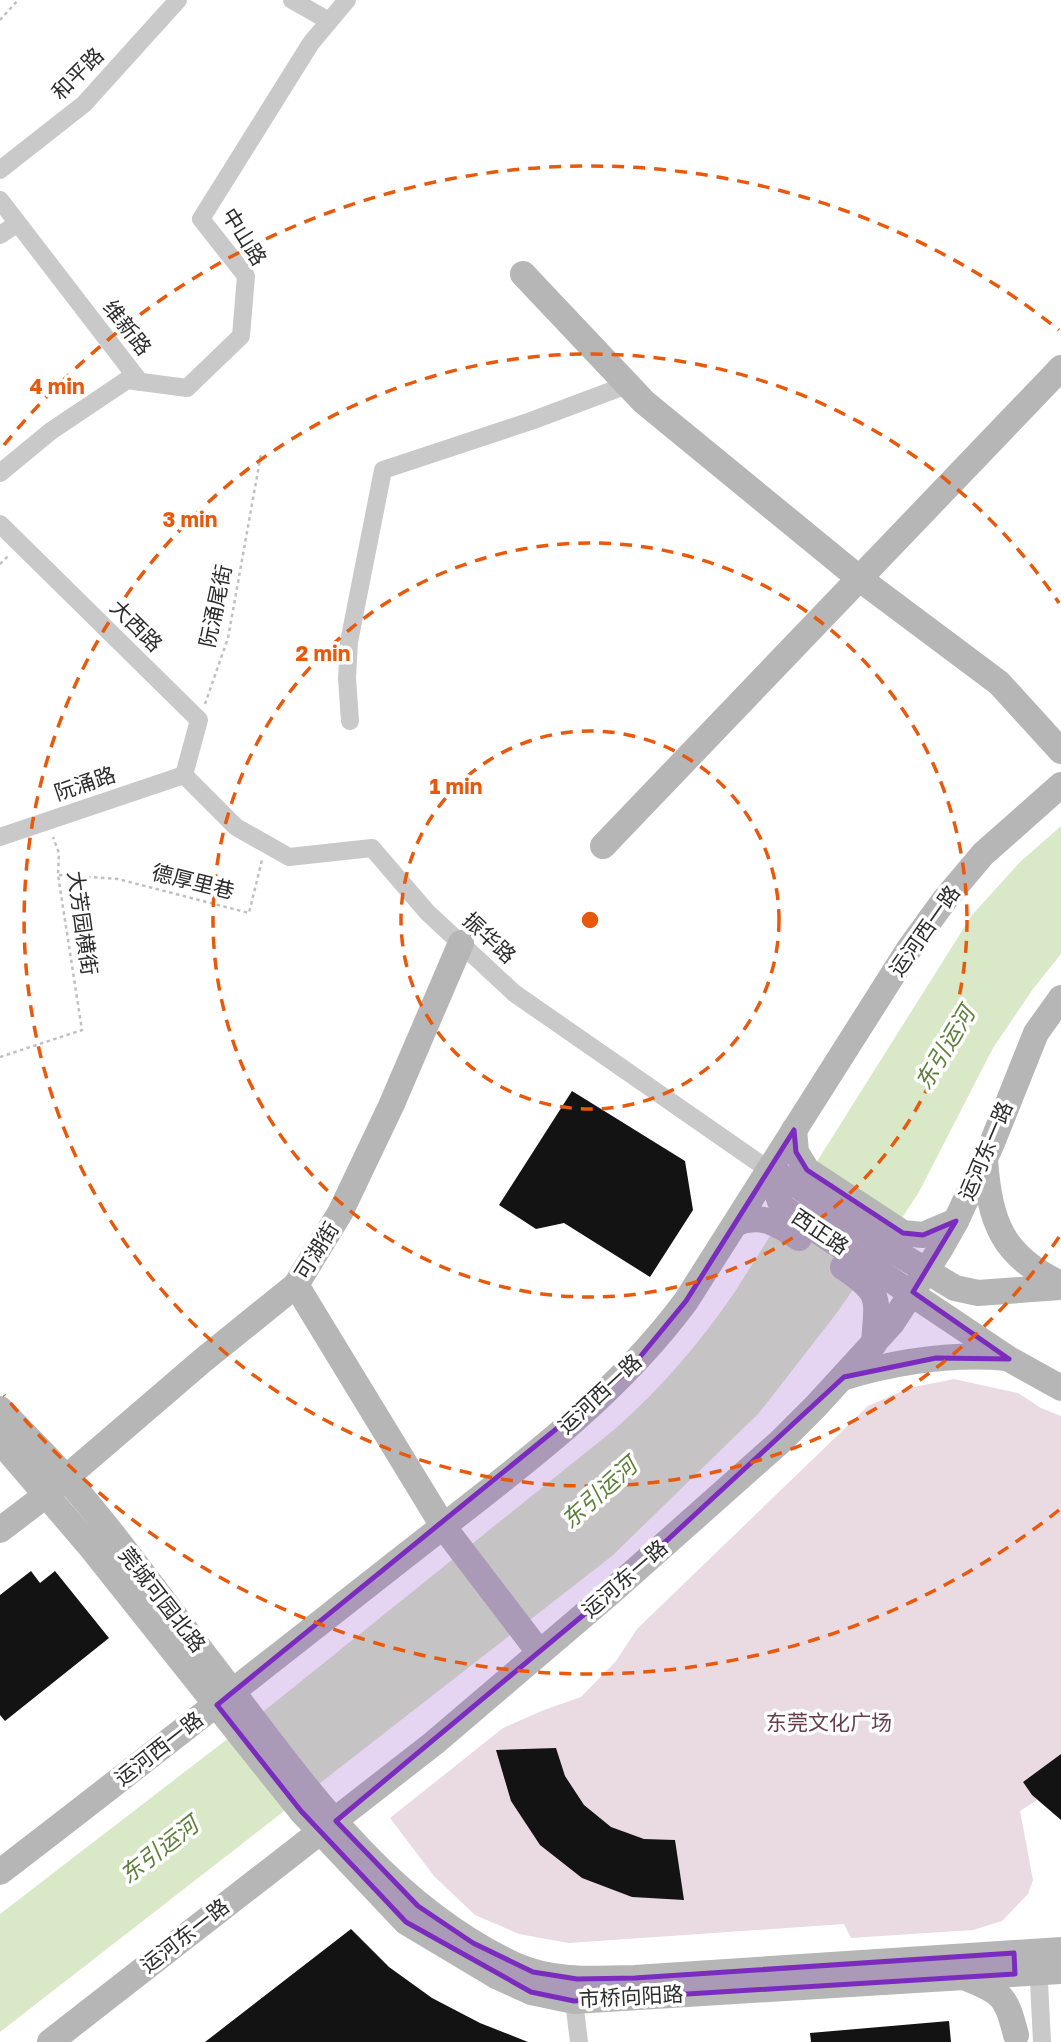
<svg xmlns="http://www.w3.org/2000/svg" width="1061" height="2042" font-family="'Golos Text','Noto Sans SC',sans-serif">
<rect width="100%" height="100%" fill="#fff"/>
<path fill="#eadae1" d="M954,1379L1018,1393L1041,1408L1061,1416V1754L1023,1782L1037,1800L1020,1811L1033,1880L1028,1894L1002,1921L973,1930L851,1938L844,1924L569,1943L519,1934L475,1915L434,1876L390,1818L503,1728L544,1710L581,1697L616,1661L637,1629L868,1406L909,1388Z"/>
<path fill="#d9e9c7" d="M1061,826V954L1033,989L993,1048L919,1192L878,1254L836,1314L759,1413L612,1556L0,2032V1914L269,1707L615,1429C662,1387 701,1342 736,1290L972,915L1020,862Z"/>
<g fill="#131313">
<path d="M572,1091L685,1161L693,1210L650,1277L564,1223L536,1229L499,1205Z"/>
<path d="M31,1571L40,1583L55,1571L109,1638L5,1721L0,1715V1595Z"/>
<path d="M556,1748L565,1776L584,1805L611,1827L644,1839L675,1840L684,1900L632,1897L582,1878L540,1845L511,1801L496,1750Z"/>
<path d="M1061,1754V1820L1032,1795L1023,1782Z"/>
<path d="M351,1929L389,1967L432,1998L480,2023L528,2042H205Z"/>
<path d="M949,2021L951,2042H811L810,2033Z"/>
</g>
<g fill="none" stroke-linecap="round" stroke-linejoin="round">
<g stroke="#c0c0c0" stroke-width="2.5" stroke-dasharray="3.5 3.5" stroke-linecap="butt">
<path d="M0,20L18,0"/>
<path d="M0,564L8,556"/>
<path d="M205,704L228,638L261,454"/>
<path d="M59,875L118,879L249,913L262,860"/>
<path d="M0,1057L82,1030L58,875L59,853L53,837"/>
</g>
<g stroke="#c9c9c9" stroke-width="18">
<path d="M292,0L329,21"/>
<path d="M0,170L84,104L178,0"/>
<path d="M0,200L140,382"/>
<path d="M0,235L17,224"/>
<path d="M0,473L51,431L127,380L187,388L241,336L246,276L201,219L311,43L347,0"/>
<path d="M0,524L199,720L184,775"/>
<path d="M350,721L347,678L349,642L383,470L531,421L627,385"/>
<path d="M184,775L236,827L289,857L372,848L427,912L514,993L769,1170"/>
<path d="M0,837L184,775"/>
<path d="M1038,1962L1042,2042"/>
<path d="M576,1990L574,2001L579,2042"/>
</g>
<g stroke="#b6b6b6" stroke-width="26">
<path d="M523,274L644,402L860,579L999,683L1061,751"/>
<path d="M603,846L1061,368"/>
<path d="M794,1130L796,1152L807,1170L903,1233L923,1235L956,1221"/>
<path d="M985,1160C990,1223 1002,1256 1061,1284"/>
<path d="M769,1170L782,1207L1009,1359L1061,1388"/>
<path d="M769,1170L797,1185L892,1250L955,1288L978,1293L1061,1287"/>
<path d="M736,1223C762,1213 778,1224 799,1238"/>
<path d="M843,1267C883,1294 877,1297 874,1344"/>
<path d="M296,1285L443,1526L539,1652"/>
<path d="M845,1377C899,1361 951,1353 1007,1358"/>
<path d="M0,1409C22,1432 45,1454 66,1478C118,1537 164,1603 213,1666C298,1777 383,1904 515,1965C552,1982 595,1979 635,1978L1061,1950"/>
<path d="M0,1441L89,1545L301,1811L406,1922L498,1977L531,1992L574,2001L1061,1971"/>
<path d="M0,1530L46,1495L202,1361L296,1285L340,1213L391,1106L461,943"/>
<path d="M0,1872C136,1768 270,1662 405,1556C504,1478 610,1404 686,1301L909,949L946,898L983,854L1061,785"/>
<path d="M966,1978C1003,1993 1006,1996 1016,2035"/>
<path d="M50,2042L434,1743L611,1592L780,1442L816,1406L892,1323L939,1251L956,1221L992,1143L1036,1033L1061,998"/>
</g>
</g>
<path fill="#7b2cbf" fill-opacity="0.2" stroke="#7b2cbf" stroke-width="5" stroke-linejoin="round" d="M794,1130L796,1152L807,1170L903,1233L923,1235L956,1221L913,1292L1009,1359L936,1358L844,1377L611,1592L336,1821L418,1906L473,1943L533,1972L577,1979L635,1978L1014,1953L1015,1974L574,2001L531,1992L406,1922L301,1811L217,1705L630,1369L686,1301Z"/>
<g fill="none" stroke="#e8590c" stroke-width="3.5" stroke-dasharray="12 9">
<circle cx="590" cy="920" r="189"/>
<circle cx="590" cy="920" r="377"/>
<path d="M1059 1237A566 566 0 1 1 1059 603"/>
<path d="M1059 1510A754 754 0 0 1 4 1395M4 445A754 754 0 0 1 1059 330"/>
</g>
<g text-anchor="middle" stroke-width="7" stroke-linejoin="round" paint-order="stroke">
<g font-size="21" fill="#2c2c2c" stroke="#fff">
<text transform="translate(78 74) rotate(-45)" y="7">和平路</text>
<text transform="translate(244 237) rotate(58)" y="7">中山路</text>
<text transform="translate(127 328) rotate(52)" y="7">维新路</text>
<text transform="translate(216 606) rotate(-78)" y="7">阮涌尾街</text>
<text transform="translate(136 626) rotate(45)" y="7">大西路</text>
<text transform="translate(85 784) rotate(-19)" y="7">阮涌路</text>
<text transform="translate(193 882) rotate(14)" y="7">德厚里巷</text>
<text transform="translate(82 923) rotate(82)" y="7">大芳园横街</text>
<text transform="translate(925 931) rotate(-55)" y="7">运河西一路</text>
<text transform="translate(489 938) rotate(43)" y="7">振华路</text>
<text transform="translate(986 1151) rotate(-67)" y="7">运河东一路</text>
<text transform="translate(820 1232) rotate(34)" y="7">西正路</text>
<text transform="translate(317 1251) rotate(-58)" y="7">可湖街</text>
<text transform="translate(600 1394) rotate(-43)" y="7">运河西一路</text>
<text transform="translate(625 1579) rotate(-41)" y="7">运河东一路</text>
<text transform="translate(162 1600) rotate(52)" y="7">莞城可园北路</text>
<text transform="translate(159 1749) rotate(-38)" y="7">运河西一路</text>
<text transform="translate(185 1936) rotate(-38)" y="7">运河东一路</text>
<text transform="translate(631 1997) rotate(-3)" y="7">市桥向阳路</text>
</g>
<g font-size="21" fill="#663c4c" stroke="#fff">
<text x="829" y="1730">东莞文化广场</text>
</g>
<g font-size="23" font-style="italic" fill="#5e7f3a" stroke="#fff">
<text transform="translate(945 1048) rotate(-59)" y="8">东引运河</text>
<text transform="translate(599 1493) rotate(-42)" y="8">东引运河</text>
<text transform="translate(159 1850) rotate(-38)" y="8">东引运河</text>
</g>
</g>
<circle cx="590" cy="920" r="10" fill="#e8590c" stroke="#fff" stroke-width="3.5"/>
<g font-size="21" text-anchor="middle" font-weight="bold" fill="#e8590c" stroke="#fff" stroke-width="7" stroke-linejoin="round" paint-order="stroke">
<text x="57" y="394">4 min</text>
<text x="190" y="527">3 min</text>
<text x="323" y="661">2 min</text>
<text x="456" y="794">1 min</text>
</g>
</svg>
